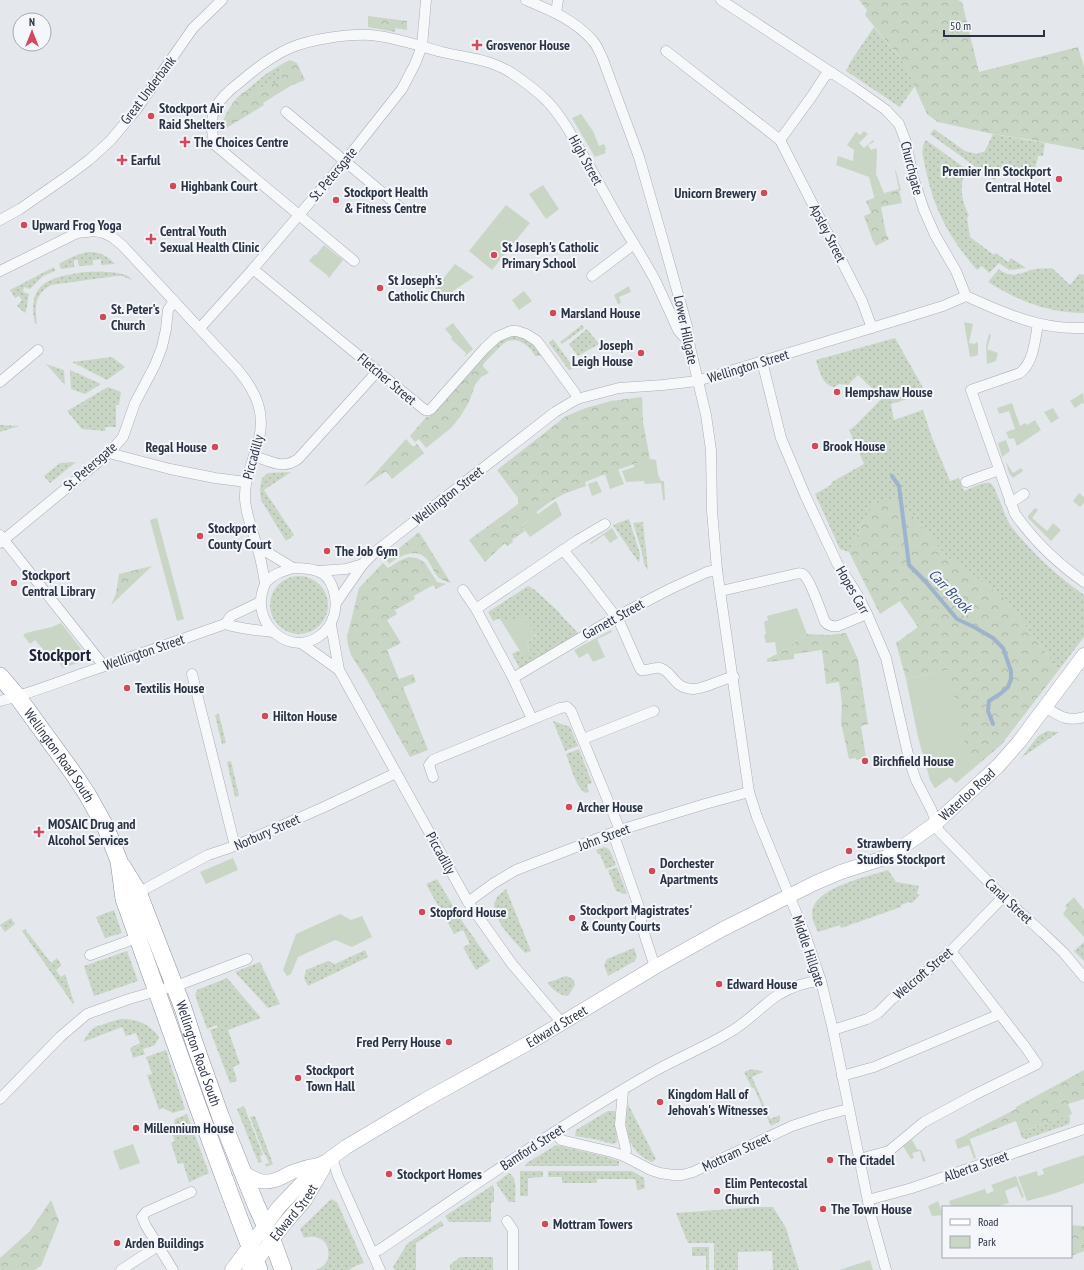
<svg xmlns="http://www.w3.org/2000/svg" width="1084" height="1270" font-family="'PT Sans Narrow',sans-serif">
<defs>
<pattern id="grass-dots" width="8" height="8" patternUnits="userSpaceOnUse"><rect width="8" height="8" fill="#c9d6c5"/><path d="M2 2h.1M6 6h.1" fill="none" stroke="#adb8ab" stroke-width="1.8" stroke-linecap="round"/></pattern>
<pattern id="forest-crowns" width="20" height="18" patternUnits="userSpaceOnUse"><rect width="20" height="18" fill="#c9d6c5"/><path d="M2 6a3 3 0 1 1 6 0M12 15a3 3 0 1 1 6 0" fill="none" stroke="#adb8ab"/></pattern>
</defs>
<rect width="100%" height="100%" fill="#e4e7ec"/>
<g fill="url(#grass-dots)">
<path d="M874,27L904,63L915,86L900,107L846,71L851,61Z"/>
<path d="M282,64L280,72L283,81L242,94L266,74Z"/>
<path d="M934,129L965,151L977,154L985,151L993,134L1045,143L1043,156H1038L1035,170H1002L994,180L930,134Z"/>
<path d="M926,140L966,169C959,186 961,199 969,216L967,218L970,237L994,255L996,253L1008,262L1011,258L1026,268L1009,270L999,263L989,273L982,266L977,270C948,236 934,210 925,166C923,157 920,148 926,140Z"/>
<path d="M90,252C100,252 109,257 115,264L101,265V259L93,260V265L79,266L78,260H74V267L61,269L59,264C69,258 79,253 90,252Z"/>
<path d="M54,267L55,271L43,276L30,289L24,287L23,292L29,294C27,300 28,307 25,313L17,306L22,300L19,296L15,298L10,290Z"/>
<path d="M1052,268L1070,285L1079,274L1084,275V313C1047,313 1019,301 988,282L999,269C1012,280 1021,272 1036,269C1041,268 1047,269 1052,268Z"/>
<path d="M85,272C96,272 126,270 132,280L122,276H116L51,285C34,295 35,306 37,324L35,323C26,282 51,277 85,272Z"/>
<path d="M582,325L584,328L562,344L560,342Z"/>
<path d="M587,329L599,344L578,356L569,344Z"/>
<path d="M515,335L532,341L543,356H535C530,346 518,336 506,342C502,344 499,348 496,351L492,346L495,343Z"/>
<path d="M895,338L926,393L891,404L894,420L923,410L931,435L950,481L959,478L964,491C969,489 984,481 990,483C995,484 1004,514 1008,521C1013,530 1020,537 1027,545C1044,564 1063,580 1084,595V637L1058,671L1048,655L1004,598L945,555L920,524L898,500L864,520L849,552L840,549L815,494L831,485L832,482L864,464L849,430L856,425L882,398L858,375L848,385L839,384L834,387C822,385 819,370 816,360Z"/>
<path d="M553,339L574,368L569,370L549,343Z"/>
<path d="M112,357L125,367L107,380L72,362Z"/>
<path d="M46,364L64,370L65,385Z"/>
<path d="M70,370L101,384L85,394L71,389Z"/>
<path d="M108,387L121,392L119,405H116V427H105L106,431L82,429L67,411Z"/>
<path d="M0,425L19,426L0,432Z"/>
<path d="M76,462L50,483L44,476L60,463Z"/>
<path d="M291,472L264,490L294,535L286,541L261,500L260,489L262,478L268,473Z"/>
<path d="M629,519L640,554L639,563L613,525Z"/>
<path d="M643,522L648,570L644,564L642,552L633,523Z"/>
<circle cx="299" cy="605" r="29"/>
<path d="M528,586L535,590L560,613H559L579,634L520,669L512,654L517,651H520L523,656L530,651L527,644L537,634L524,619H498L493,621L488,612Z"/>
<path d="M219,714L226,743L222,744L215,715Z"/>
<path d="M553,721L570,727L578,746L565,751Z"/>
<path d="M1047,731L1059,732L1021,758L1038,736Z"/>
<path d="M579,749L592,783L587,785L589,792L586,793C576,789 570,764 566,754Z"/>
<path d="M231,761L239,796L235,797L227,762Z"/>
<path d="M604,847C611,848 613,858 616,865L606,869L600,854H598L596,850Z"/>
<path d="M617,867L627,894H624L616,891L608,870Z"/>
<path d="M888,870L896,882L919,886L917,894L920,895L912,903L909,902L901,905V907L841,928L840,925L818,932C815,925 810,916 813,908C819,887 869,876 888,870Z"/>
<path d="M437,879L462,921L490,961L476,970L463,947L470,944L463,930L454,934L426,884Z"/>
<path d="M506,889L531,951L525,953C512,938 495,924 494,904L497,897Z"/>
<path d="M114,910L122,933L105,938L96,917Z"/>
<path d="M11,918L15,924L5,932L0,925Z"/>
<path d="M25,929L51,963L57,958L61,964V966L56,970L61,977L65,974L74,1003L73,1004L22,931Z"/>
<path d="M1084,942V961L1074,951Z"/>
<path d="M634,948L637,956L635,961L608,976L604,965L607,959Z"/>
<path d="M365,950L368,957L308,986L304,978L306,970L328,961L335,964Z"/>
<path d="M127,951L138,981L94,996L84,966Z"/>
<path d="M260,962L280,1004L268,1008L235,972Z"/>
<path d="M566,976L573,979L575,985L568,996C558,995 554,990 547,983Z"/>
<path d="M227,978L261,1018L228,1030L240,1064L233,1067L237,1081L230,1083L210,1030L218,1027L217,1025L207,1029L195,995L197,990Z"/>
<path d="M120,1019C136,1018 150,1024 159,1037L155,1045L143,1049L145,1054L133,1058L130,1048L140,1043L136,1033L126,1036L122,1027L83,1042L90,1031L95,1027Z"/>
<path d="M166,1050L185,1109L173,1113L163,1108L159,1110L147,1075L152,1074L146,1057Z"/>
<path d="M752,1069L755,1070L762,1071L763,1072L752,1077L770,1119L780,1115V1121L771,1126L754,1088H752L744,1072Z"/>
<path d="M628,1104L656,1159L652,1162C627,1152 623,1127 628,1104Z"/>
<path d="M244,1106L263,1155L260,1156L262,1162L259,1163L256,1157L237,1109Z"/>
<path d="M608,1111H615L617,1142L613,1144L594,1139L575,1136L576,1130Z"/>
<path d="M187,1114L209,1173L189,1182L183,1163L178,1164L171,1143L175,1141L171,1132L173,1131L175,1119Z"/>
<path d="M1069,1115L1070,1121L1069,1124L1026,1139L1022,1138L1020,1132Z"/>
<path d="M255,1116L273,1164L266,1167L265,1164L269,1163L265,1154H264L250,1117Z"/>
<path d="M556,1145L603,1156L619,1161V1166H525L527,1163Z"/>
<path d="M520,1171H543V1177L528,1178V1196H520Z"/>
<path d="M548,1171H632L644,1178L645,1188L639,1190L637,1189L635,1179H597V1183H562V1177H548Z"/>
<path d="M509,1173C518,1178 515,1193 515,1202H509L496,1183Z"/>
<path d="M493,1185L494,1188V1202L491,1203V1222H449L445,1216Z"/>
<path d="M331,1199L337,1202L364,1263L353,1267V1268L348,1270H316C320,1268 323,1267 326,1263C331,1255 329,1242 319,1238C314,1236 309,1237 304,1238L300,1229Z"/>
<path d="M758,1207H773L786,1228L799,1270H773L772,1251L738,1252V1270H714V1243H688L676,1213Z"/>
<path d="M441,1221L444,1225L416,1243V1270H395L393,1267L407,1244Z"/>
<path d="M692,1247H709V1270H706V1256H692Z"/>
<path d="M460,1257H493V1270H450V1265Z"/>
</g>
<g fill="url(#forest-crowns)">
<path d="M859,0H958L962,2L979,72L1078,47L1084,67V150L1026,139L993,134L938,122L927,114L904,63L865,15L867,10Z"/>
<path d="M368,16L407,21V30L395,28V32L368,27Z"/>
<path d="M290,60L297,63L305,80L292,85L263,103L264,105L220,132C221,121 232,101 241,94C247,90 274,84 283,81L280,72L282,64Z"/>
<path d="M899,190L902,203L881,207L886,234L889,239L876,246L873,241L864,216L871,213L866,201L874,198V196Z"/>
<path d="M492,346L496,351L482,365L489,373L481,377L475,385L469,402L460,417L451,428L426,448L419,439L415,442L410,436L427,416L429,417Z"/>
<path d="M642,397L643,422L650,459C628,466 607,473 585,482L586,486C578,489 570,491 562,495C547,502 534,514 522,526L525,531L512,540L513,542L507,546L505,543L485,562L469,540L518,504V498L497,470L566,416L586,408L611,401Z"/>
<path d="M406,439L413,447L417,444L424,453L392,479L386,471L363,487Z"/>
<path d="M898,500L920,524L945,555L1004,598L1048,655L1058,671L1001,745L956,783L950,777L935,788L930,780L948,670L906,679L896,643L918,627L900,601L880,614L849,552L864,520L874,503Z"/>
<path d="M419,532L451,583C447,582 442,580 439,578C434,573 431,565 427,559C416,547 399,556 389,564L386,559Z"/>
<path d="M409,557L416,558L421,560L425,563L437,582L446,584L436,589L433,585L414,596L415,599L395,610L397,614L387,620L401,643L387,650L399,679L413,674L416,682L403,687L428,750L410,757L367,680L351,655L348,645L347,637L359,588L383,563L388,568L401,560Z"/>
<path d="M152,566L111,605L116,594L119,574Z"/>
<path d="M846,633L858,659L868,724L861,726L866,758L856,760V758L849,759L841,723L842,703L839,682L826,684L822,650L794,654V659L767,662V659L777,654L807,634L829,635Z"/>
<path d="M1074,897L1084,910V937L1063,914L1067,908L1065,906Z"/>
<path d="M1084,1070V1099L1068,1104L1072,1114L1020,1132L1016,1121L970,1139L967,1134L1016,1109V1107Z"/>
<path d="M51,1200L59,1221L41,1266L34,1270H0V1258L30,1231Z"/>
<path d="M1071,1225L1084,1226V1251L1071,1256Z"/>
</g>
<g fill="#c9d6c5">
<path d="M581,114L593,131L599,146L604,144L606,149L605,150L606,153L595,157L572,118Z"/>
<path d="M864,131L868,134L859,143L864,148L873,140L874,142L868,145L871,150L876,148L877,152L876,174L884,193L899,189L895,171H896L901,190L874,196L869,177L836,165L838,156L853,161L854,150L847,145L856,132L860,135Z"/>
<path d="M543,185L559,209L546,219L529,194Z"/>
<path d="M506,205L530,223L492,270L469,251Z"/>
<path d="M324,245L343,260L329,278L327,275L309,261L314,255H316Z"/>
<path d="M455,264L474,277L444,297L435,289Z"/>
<path d="M629,286L631,292L619,297L621,303L618,304L614,295Z"/>
<path d="M524,291L532,301L519,310L512,300Z"/>
<path d="M964,322L973,324L969,343L975,344L976,342L978,343V355L970,357Z"/>
<path d="M453,323L473,349L464,357L466,353L451,339L452,337L445,329Z"/>
<path d="M989,334L991,335L987,349L998,353L996,361L987,364L986,346Z"/>
<path d="M1083,393L1084,404L1082,403L1075,408L1070,401Z"/>
<path d="M1012,403L1020,426L1025,423L1027,425L1035,420L1041,430L1017,446L1014,438L1009,439L1006,432L1015,429L1009,411L999,414L997,408Z"/>
<path d="M1053,408L1059,418L1051,423L1044,412Z"/>
<path d="M1006,440L1010,451L1002,457L998,443Z"/>
<path d="M650,459L656,460L658,474L661,481H664L665,500H663L661,483L645,484L644,481L626,482L622,471L634,467V464Z"/>
<path d="M1006,462L1013,473L1021,468L1023,471L1013,478L1009,473Z"/>
<path d="M618,469L624,484L610,489L605,474Z"/>
<path d="M597,481L602,492L592,496L588,484Z"/>
<path d="M1079,493L1084,497V503L1080,507L1073,501Z"/>
<path d="M556,501L562,515L530,537L522,526L536,512L538,514Z"/>
<path d="M1035,508L1038,510L1032,518L1047,531L1053,523L1061,530L1051,541L1028,518V516Z"/>
<path d="M157,518L184,619L177,621L150,520Z"/>
<path d="M612,528L618,538L610,543L604,535L591,544L590,543Z"/>
<path d="M797,608L807,634L777,654L775,642L766,643L764,635L766,634L764,622L768,620L767,616Z"/>
<path d="M519,616L523,618L537,633L527,644L530,652L524,656H523L500,619H514Z"/>
<path d="M61,623L89,659L63,668L54,656L47,654L35,640L30,644L23,635L26,633L52,627Z"/>
<path d="M611,630L612,632L597,639L605,657L593,662L588,653L579,658L574,650Z"/>
<path d="M948,670L971,770L956,783L950,777L935,788L930,780L918,737L906,679Z"/>
<path d="M233,858L238,870L206,884L200,872Z"/>
<path d="M340,914L351,920L362,916L372,937L352,947L335,940L298,957L291,974L287,976L283,970L296,934Z"/>
<path d="M968,1134L976,1158L974,1159L969,1145L958,1149L955,1140Z"/>
<path d="M912,1140L917,1149L921,1150L926,1161L923,1162L920,1151L912,1153L914,1158L911,1159L903,1146Z"/>
<path d="M133,1144L140,1163L120,1170L113,1151Z"/>
<path d="M1084,1155V1183L1053,1194L1027,1201L1018,1177L1037,1171L1038,1176L1044,1174L1042,1169Z"/>
<path d="M1016,1176L1024,1197L1022,1198L1017,1186L1005,1191L1009,1203L995,1207H951L949,1201L985,1189L987,1194L994,1191L991,1185Z"/>
<path d="M938,1201L943,1215L932,1216L928,1206Z"/>
<path d="M870,1260L873,1270H839Z"/>
</g>
<g fill="none" stroke-linecap="round" stroke-linejoin="round">
<path stroke="#9fb4cc" stroke-width="4" d="M892,476L899,486L909,565L925,581L957,619L974,627L993,638L1003,648L1011,671V679L1008,687L1000,694L989,701L988,711L993,724"/>
<defs>
<g id="minor">
<path d="M526,0C550,10 575,20 593,41C597,45 599,52 602,57L639,157L664,244L687,326L690,347L706,415L711,450L712,511L717,570L749,792L757,817L805,934L821,981L833,1030L871,1216L886,1270"/>
<path d="M721,0L855,88L886,110L899,124L906,142L913,177L924,210L935,235L956,271L966,296C995,309 1027,324 1059,327C1067,328 1076,328 1084,328"/>
<path d="M556,13L558,0"/>
<path d="M666,51L780,140L862,301L872,328"/>
<path d="M286,112L402,209"/>
<path d="M780,140L812,96L825,76L832,73"/>
<path d="M0,220L20,209L69,175L89,160L110,141L136,110L193,28L222,0"/>
<path d="M354,261L215,145C206,114 216,100 240,82C255,69 272,56 290,48C311,39 347,34 370,35C395,37 419,46 442,52C467,58 491,59 513,74C525,82 537,91 547,101C562,117 572,136 583,155C594,174 605,194 616,214C629,237 645,260 657,284C664,299 671,315 678,330L682,335L689,341"/>
<path d="M253,269L425,410H429L431,409L485,348L497,337L511,331H517L526,334L537,341L575,393L577,399"/>
<path d="M0,271L77,233L95,231L104,233L112,237L122,245L238,370C257,393 267,415 257,446C252,464 244,480 245,499C246,516 253,531 257,547C261,558 263,571 265,583"/>
<path d="M592,276L634,244"/>
<path d="M1038,324C1035,339 1034,362 1020,373L971,390L1015,514C1034,541 1057,563 1084,582"/>
<path d="M200,328L253,269L345,161L402,89L415,64L422,46L426,0"/>
<path d="M762,361L781,438L805,495L837,563L857,594L867,614L886,658L910,763L916,780L932,811L939,831L1003,897L1043,933L1064,953L1084,977"/>
<path d="M0,382L38,350"/>
<path d="M109,453L170,469L215,478L246,482"/>
<path d="M254,456C270,461 283,470 298,459L374,375L379,372"/>
<path d="M966,482L999,470"/>
<path d="M1010,502L1015,500L1024,494"/>
<path d="M0,535L104,666"/>
<path d="M0,543L109,453L123,437L135,403L155,365L162,347L166,329L168,310L174,301"/>
<path d="M257,546L293,568"/>
<path d="M563,550L587,579L619,621L638,664L641,670C648,671 653,667 660,668C674,672 673,689 694,689C708,688 720,679 734,677"/>
<path d="M293,568C301,568 309,568 317,571C334,576 338,601 334,615C331,625 327,631 318,637C289,656 254,625 262,593C263,590 264,585 266,582C273,574 283,571 293,568Z"/>
<path d="M319,571L346,569L363,564"/>
<path d="M463,590L476,609L513,678L532,719"/>
<path d="M721,591L795,574C798,573 801,572 804,575C811,581 821,612 825,622C829,626 833,627 838,626L867,614"/>
<path d="M336,603L363,564L375,552L555,412L577,399L619,388L663,385L697,381L891,322L943,306L966,296"/>
<path d="M476,609L578,540L605,524"/>
<path d="M225,624C240,629 256,630 272,632"/>
<path d="M331,625L339,670L468,902L512,964L562,1023"/>
<path d="M301,643L339,670"/>
<path d="M192,674L235,846"/>
<path d="M513,678L616,617L670,589L707,572L717,570"/>
<path d="M0,701C28,694 54,684 81,674C129,658 177,641 225,624L231,616L260,602"/>
<path d="M1045,707C1060,716 1066,722 1084,717"/>
<path d="M583,739L654,711"/>
<path d="M433,777L429,765L433,760L560,708L567,707L571,711L620,830"/>
<path d="M613,833L641,913V924L655,967"/>
<path d="M138,892L147,888L208,855L235,846L324,807L396,773"/>
<path d="M468,902L494,883L516,870L620,830L705,804L749,792"/>
<path d="M90,955L142,936"/>
<path d="M833,1030L867,1019L878,1013L892,999L919,978L951,951L1003,897"/>
<path d="M842,1076L874,1067L1000,1014"/>
<path d="M623,1091L620,1125L626,1150L624,1156"/>
<path d="M0,1099L60,1037L87,1014L129,999L184,983L247,959"/>
<path d="M555,1132L561,1140L612,1152L624,1156L651,1170L660,1173L673,1175H682L693,1172L792,1126L822,1116L848,1109"/>
<path d="M332,1158L338,1176L380,1270"/>
<path d="M859,1159L889,1151L924,1122L974,1095L1037,1064L1026,1048L951,951"/>
<path d="M868,1200L912,1188L1084,1129"/>
<path d="M507,1221L513,1230V1270"/>
<path d="M372,1253L379,1250C469,1189 558,1126 653,1072C678,1058 705,1047 730,1032C748,1022 761,1006 778,995C791,987 806,982 821,981"/>
<path d="M121,1270L158,1246"/>
<path d="M173,1270L146,1226L142,1217L146,1212L191,1192"/>
</g>
<g id="secondary">
<path d="M243,1173C249,1176 254,1179 260,1181C274,1184 284,1175 295,1171C303,1168 311,1166 319,1165"/>
<path id="s1" d="M232,1270L279,1207L319,1165L327,1161L346,1147L425,1100L532,1041L655,967L723,929L815,883L841,872L884,858L900,849L936,823L998,766L1019,742L1084,655"/>
<path id="s2" d="M249,1270L286,1222L305,1200L323,1169"/>
</g>
<g id="trunk">
<path id="s3" d="M0,676L17,696L73,773L87,794L106,828L119,861L124,899L198,1107L233,1202L259,1270"/>
<path id="s4" d="M122,866L138,892L183,1008L195,1045L221,1118L256,1205L272,1240L283,1270"/>
</g>
</defs>
<use href="#minor" stroke="#a9aeb7" stroke-width="11"/>
<use href="#secondary" stroke="#a9aeb7" stroke-width="15"/>
<use href="#trunk" stroke="#8b94a3" stroke-width="18"/>
<use href="#minor" stroke="#f7f8fa" stroke-width="10"/>
<use href="#secondary" stroke="#fff" stroke-width="14"/>
<use href="#trunk" stroke="#fff" stroke-width="17"/>
</g>
<g fill="#d1495b" stroke="#f4f6f9" stroke-width="1.5">
<path d="M475 39h4v4h4v4h-4v4h-4v-4h-4v-4h4z"/>
<circle cx="151" cy="116" r="4"/>
<path d="M183 136h4v4h4v4h-4v4h-4v-4h-4v-4h4z"/>
<path d="M120 154h4v4h4v4h-4v4h-4v-4h-4v-4h4z"/>
<circle cx="1059" cy="179" r="4"/>
<circle cx="173" cy="186" r="4"/>
<circle cx="764" cy="193" r="4"/>
<circle cx="336" cy="200" r="4"/>
<circle cx="24" cy="225" r="4"/>
<path d="M149 233h4v4h4v4h-4v4h-4v-4h-4v-4h4z"/>
<circle cx="494" cy="255" r="4"/>
<circle cx="380" cy="288" r="4"/>
<circle cx="553" cy="313" r="4"/>
<circle cx="103" cy="317" r="4"/>
<circle cx="641" cy="353" r="4"/>
<circle cx="837" cy="392" r="4"/>
<circle cx="815" cy="446" r="4"/>
<circle cx="215" cy="447" r="4"/>
<circle cx="200" cy="536" r="4"/>
<circle cx="327" cy="551" r="4"/>
<circle cx="14" cy="583" r="4"/>
<circle cx="127" cy="688" r="4"/>
<circle cx="265" cy="716" r="4"/>
<circle cx="865" cy="761" r="4"/>
<circle cx="569" cy="807" r="4"/>
<path d="M37 826h4v4h4v4h-4v4h-4v-4h-4v-4h4z"/>
<circle cx="849" cy="851" r="4"/>
<circle cx="652" cy="871" r="4"/>
<circle cx="422" cy="912" r="4"/>
<circle cx="572" cy="918" r="4"/>
<circle cx="719" cy="984" r="4"/>
<circle cx="449" cy="1042" r="4"/>
<circle cx="298" cy="1078" r="4"/>
<circle cx="660" cy="1102" r="4"/>
<circle cx="136" cy="1128" r="4"/>
<circle cx="830" cy="1160" r="4"/>
<circle cx="389" cy="1174" r="4"/>
<circle cx="717" cy="1191" r="4"/>
<circle cx="823" cy="1209" r="4"/>
<circle cx="545" cy="1224" r="4"/>
<circle cx="117" cy="1243" r="4"/>
</g>
<g text-anchor="middle" stroke-width="4" stroke-linejoin="round" paint-order="stroke">
<g font-size="14" font-weight="bold" fill="#2b3445" stroke="#f4f6f9" text-anchor="start">
<text x="486" y="50">Grosvenor House</text>
<text x="159" y="113">Stockport Air<tspan x="159" dy="16">Raid Shelters</tspan></text>
<text x="194" y="147">The Choices Centre</text>
<text x="131" y="165">Earful</text>
<text x="1051" y="176" text-anchor="end">Premier Inn Stockport<tspan x="1051" dy="16">Central Hotel</tspan></text>
<text x="181" y="191">Highbank Court</text>
<text x="344" y="197">Stockport Health<tspan x="344" dy="16">&amp; Fitness Centre</tspan></text>
<text x="756" y="198" text-anchor="end">Unicorn Brewery</text>
<text x="32" y="230">Upward Frog Yoga</text>
<text x="160" y="236">Central Youth<tspan x="160" dy="16">Sexual Health Clinic</tspan></text>
<text x="502" y="252">St Joseph's Catholic<tspan x="502" dy="16">Primary School</tspan></text>
<text x="388" y="285">St Joseph's<tspan x="388" dy="16">Catholic Church</tspan></text>
<text x="111" y="314">St. Peter's<tspan x="111" dy="16">Church</tspan></text>
<text x="561" y="318">Marsland House</text>
<text x="633" y="350" text-anchor="end">Joseph<tspan x="633" dy="16">Leigh House</tspan></text>
<text x="845" y="397">Hempshaw House</text>
<text x="823" y="451">Brook House</text>
<text x="207" y="452" text-anchor="end">Regal House</text>
<text x="208" y="533">Stockport<tspan x="208" dy="16">County Court</tspan></text>
<text x="335" y="556">The Job Gym</text>
<text x="22" y="580">Stockport<tspan x="22" dy="16">Central Library</tspan></text>
<text x="135" y="693">Textilis House</text>
<text x="273" y="721">Hilton House</text>
<text x="873" y="766">Birchfield House</text>
<text x="577" y="812">Archer House</text>
<text x="48" y="829">MOSAIC Drug and<tspan x="48" dy="16">Alcohol Services</tspan></text>
<text x="857" y="848">Strawberry<tspan x="857" dy="16">Studios Stockport</tspan></text>
<text x="660" y="868">Dorchester<tspan x="660" dy="16">Apartments</tspan></text>
<text x="580" y="915">Stockport Magistrates'<tspan x="580" dy="16">&amp; County Courts</tspan></text>
<text x="430" y="917">Stopford House</text>
<text x="727" y="989">Edward House</text>
<text x="441" y="1047" text-anchor="end">Fred Perry House</text>
<text x="306" y="1075">Stockport<tspan x="306" dy="16">Town Hall</tspan></text>
<text x="668" y="1099">Kingdom Hall of<tspan x="668" dy="16">Jehovah's Witnesses</tspan></text>
<text x="144" y="1133">Millennium House</text>
<text x="838" y="1165">The Citadel</text>
<text x="397" y="1179">Stockport Homes</text>
<text x="725" y="1188">Elim Pentecostal<tspan x="725" dy="16">Church</tspan></text>
<text x="831" y="1214">The Town House</text>
<text x="553" y="1229">Mottram Towers</text>
<text x="125" y="1248">Arden Buildings</text>
</g>
<g font-size="14" fill="#2b3445" stroke="#f4f6f9">
<text transform="translate(148 90) rotate(-53)" y="5">Great Underbank</text>
<text transform="translate(586 160) rotate(61)" y="5">High Street</text>
<text transform="translate(912 168) rotate(76)" y="5">Churchgate</text>
<text transform="translate(333 174) rotate(-50)" y="5">St. Petersgate</text>
<text transform="translate(828 233) rotate(63)" y="5">Apsley Street</text>
<text transform="translate(686 330) rotate(78)" y="5">Lower Hillgate</text>
<text transform="translate(748 366) rotate(-17)" y="5">Wellington Street</text>
<text transform="translate(387 379) rotate(40)" y="5">Fletcher Street</text>
<text transform="translate(253 457) rotate(-75)" y="5">Piccadilly</text>
<text transform="translate(90 466) rotate(-41)" y="5">St. Petersgate</text>
<text transform="translate(448 495) rotate(-38)" y="5">Wellington Street</text>
<text transform="translate(853 590) rotate(60)" y="5">Hopes Carr</text>
<text transform="translate(613 619) rotate(-29)" y="5">Garnett Street</text>
<text transform="translate(144 652) rotate(-19)" y="5">Wellington Street</text>
<text dy="5" stroke="none"><textPath href="#s3" startOffset="99">Wellington Road South</textPath></text>
<text dy="5" stroke="none"><textPath href="#s1" startOffset="886">Waterloo Road</textPath></text>
<text transform="translate(267 832) rotate(-24)" y="5">Norbury Street</text>
<text transform="translate(604 837) rotate(-20)" y="5">John Street</text>
<text transform="translate(441 853) rotate(61)" y="5">Piccadilly</text>
<text transform="translate(1009 901) rotate(43)" y="5">Canal Street</text>
<text transform="translate(809 951) rotate(71)" y="5">Middle Hillgate</text>
<text transform="translate(923 973) rotate(-40)" y="5">Welcroft Street</text>
<text dy="5" stroke="none"><textPath href="#s1" startOffset="412">Edward Street</textPath></text>
<text dy="5" stroke="none"><textPath href="#s4" startOffset="203">Wellington Road South</textPath></text>
<text transform="translate(532 1147) rotate(-33)" y="5">Bamford Street</text>
<text transform="translate(736 1152) rotate(-25)" y="5">Mottram Street</text>
<text transform="translate(976 1166) rotate(-19)" y="5">Alberta Street</text>
<text dy="5" stroke="none"><textPath href="#s2" startOffset="73">Edward Street</textPath></text>
</g>
<g font-size="15" font-style="italic" fill="#34527a" stroke="#f4f6f9">
<text transform="translate(950 591) rotate(46)" y="5">Carr Brook</text>
</g>
<g font-size="18" font-weight="bold" fill="#1d2536" stroke="#f4f6f9">
<text x="60" y="661">Stockport</text>
</g>
</g>
<rect x="942" y="1206" width="130" height="52" fill="#f4f6f9" stroke="#a4a8b1"/>
<rect x="950" y="1219" width="20" height="6" fill="#ffffff" stroke="#a4a8b1"/>
<text x="978" y="1226" font-size="12" fill="#2b3445">Road</text>
<rect x="950" y="1236" width="20" height="12" fill="#c9d6c5" stroke="#a4a8b1"/>
<text x="978" y="1246" font-size="12" fill="#2b3445">Park</text>
<g transform="translate(32 32)"><circle r="19" fill="#f4f6f9" stroke="#a4a8b1"/>
<path d="M0-3L7 15L0 10L-7 15Z" fill="#d1495b"/>
<text y="-6" font-size="11" font-weight="bold" text-anchor="middle" fill="#2b3445">N</text>
</g>
<path d="M944 30v6h100v-6" fill="none" stroke="#2b3445" stroke-width="2"/>
<text x="950" y="30" font-size="12" fill="#2b3445" stroke="#f4f6f9" stroke-width="3" paint-order="stroke">50 m</text>
</svg>
